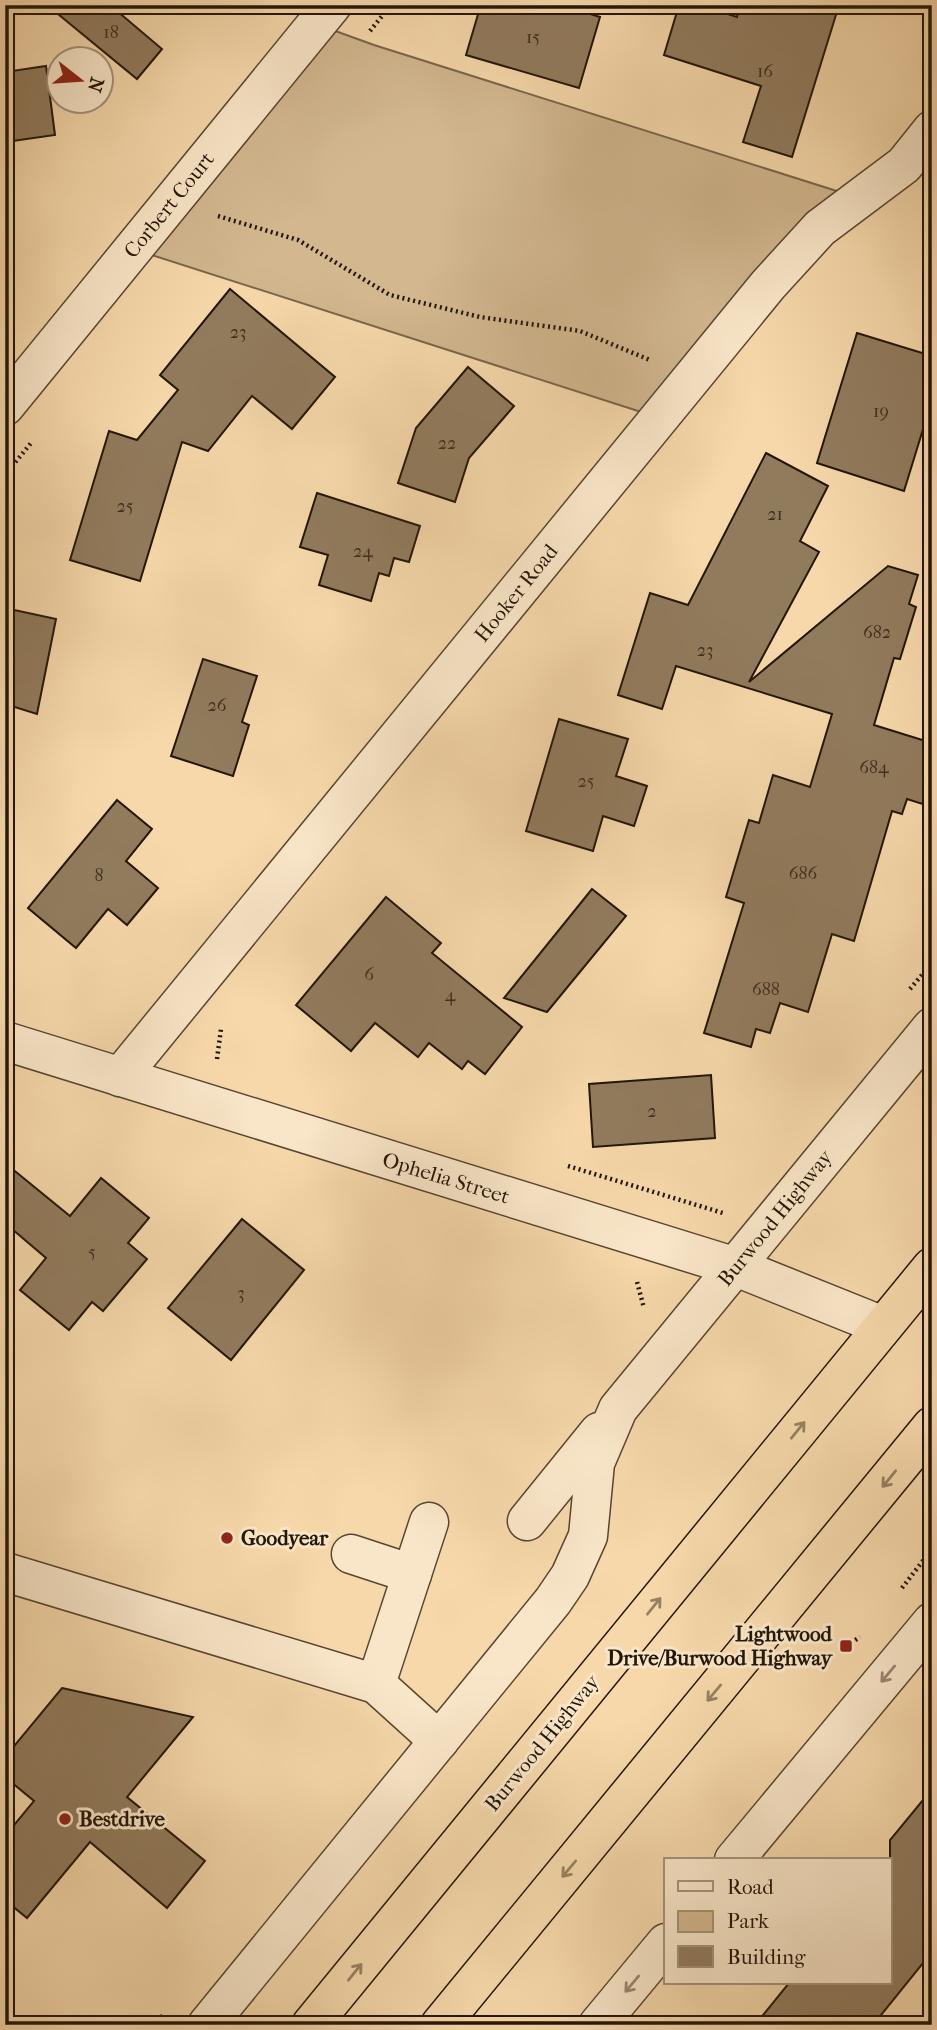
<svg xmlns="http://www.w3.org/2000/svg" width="937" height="2030" font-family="'IM FELL French Canon',serif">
<rect width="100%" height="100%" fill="#f6d8ab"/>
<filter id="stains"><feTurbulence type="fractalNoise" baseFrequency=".00286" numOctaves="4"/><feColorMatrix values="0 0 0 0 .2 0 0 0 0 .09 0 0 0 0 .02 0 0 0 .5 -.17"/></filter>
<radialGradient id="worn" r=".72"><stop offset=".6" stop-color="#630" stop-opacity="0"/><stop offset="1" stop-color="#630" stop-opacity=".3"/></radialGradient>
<path fill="#d2b78f" stroke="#7a664c" stroke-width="2" d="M316,24L374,45L859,198L660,418L133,249Z"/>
<g fill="#917b5d" stroke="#231608" stroke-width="2">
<path d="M47,5H110L162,49L137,79Z"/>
<path d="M493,5H561L600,17L579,88L466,55L479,11L490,14Z"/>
<path d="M679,5H699L737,17L739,5H839L792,157L743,142L761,86L664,55Z"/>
<path d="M46,66L55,135L5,142V72Z"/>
<path d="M230,289L335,377L292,429L252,396L208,451L182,442L140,581L70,560L109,431L137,440L178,390L160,375Z"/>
<path d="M857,333L932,356V400L904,491L817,463Z"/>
<path d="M468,367L514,406L469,458L455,502L398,483L416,428Z"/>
<path d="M766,453L828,486L800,541L819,552L749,682L888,566L918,575L909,604L916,607L900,659L894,658L874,725L932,743V807L907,799L902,814L892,811L854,941L832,934L808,1012L780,1003L770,1033L756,1029L751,1047L704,1033L744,903L726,897L749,820L759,823L773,775L810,787L832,714L676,666L662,709L618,695L650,593L688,605Z"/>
<path d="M317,493L420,526L409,562L394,558L389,576L379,573L371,601L319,585L328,555L300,547Z"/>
<path d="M5,608L56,619L37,714L5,704Z"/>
<path d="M203,659L257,676L242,722L249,725L233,776L171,756Z"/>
<path d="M559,719L628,739L616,776L647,786L634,826L603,816L593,851L526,831Z"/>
<path d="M117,800L152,829L126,861L158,888L127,925L108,909L76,948L28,908Z"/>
<path d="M592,889L626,916L547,1012L504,998Z"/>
<path d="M386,897L441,943L432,953L522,1027L485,1074L468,1061L462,1069L429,1043L418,1057L375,1023L351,1051L296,1005Z"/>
<path d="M711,1075L715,1138L593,1147L589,1084Z"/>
<path d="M5,1163L70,1216L101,1178L149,1218L128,1243L147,1259L103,1311L92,1302L69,1330L20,1290L46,1258L5,1223Z"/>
<path d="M242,1219L304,1270L231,1360L168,1308Z"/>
<path d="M62,1688L193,1717L127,1797L205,1861L167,1908L90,1842L27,1918L5,1900V1836L34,1801L5,1777V1757Z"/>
<path d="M932,1789V1952L873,2025H755L789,1983H890V1840Z"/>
</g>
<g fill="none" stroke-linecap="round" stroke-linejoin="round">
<defs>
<g id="minor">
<path d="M5,406L332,5"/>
<path d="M5,1041L736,1267L883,1326"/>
<path d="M120,1077L768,285L820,228L904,165L932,130"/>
<path d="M527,1521L599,1432"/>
<path d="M351,1554L412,1574"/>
<path d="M5,1572L376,1684L439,1741"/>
<path d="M376,1684L429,1522"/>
<path d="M734,1860L932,1622"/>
<path d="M207,2025L553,1601L570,1576L588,1536L595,1463L618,1409L932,1027"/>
<path d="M598,2025L666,1943"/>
</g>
<g id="highway">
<path d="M311,2025L932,1267"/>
<path d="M440,2025L932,1426"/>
</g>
</defs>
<use href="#minor" stroke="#584631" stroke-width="41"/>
<use href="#highway" stroke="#231608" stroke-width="41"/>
<g stroke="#231608" stroke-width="4.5" stroke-dasharray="2 3.5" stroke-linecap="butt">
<path d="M370,31L391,5"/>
<path d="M218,216L298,240L390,295L480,317L580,331L650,360"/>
<path d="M5,475L31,443"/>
<path d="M910,989L932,963"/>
<path d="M217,1059L221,1029"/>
<path d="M568,1166L723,1213"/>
<path d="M637,1282L644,1308"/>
<path d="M902,1588L932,1549"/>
<path d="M846,1646L860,1637"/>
<path d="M154,2025L165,2013"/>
</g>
<use href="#minor" stroke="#f9e6c8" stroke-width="38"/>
<use href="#highway" stroke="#f6d8ab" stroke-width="38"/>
</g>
<defs><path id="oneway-shaft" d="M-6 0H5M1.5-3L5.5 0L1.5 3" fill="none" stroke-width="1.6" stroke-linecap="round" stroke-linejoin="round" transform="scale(1.75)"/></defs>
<g stroke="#978162">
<use href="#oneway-shaft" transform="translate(798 1430) rotate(-51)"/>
<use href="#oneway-shaft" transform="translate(889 1479) rotate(129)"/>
<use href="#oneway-shaft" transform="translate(654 1606) rotate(-51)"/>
<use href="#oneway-shaft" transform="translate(714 1693) rotate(130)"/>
<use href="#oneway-shaft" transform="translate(569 1869) rotate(130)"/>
<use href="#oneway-shaft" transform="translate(355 1972) rotate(-51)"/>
</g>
<g stroke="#998872">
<use href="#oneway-shaft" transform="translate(888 1674) rotate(130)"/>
<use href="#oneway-shaft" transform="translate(632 1984) rotate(130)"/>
</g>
<g fill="#8f2418" stroke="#f9e6c8" stroke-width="2.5">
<circle cx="227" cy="1538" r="7"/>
<rect x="839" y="1639" width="14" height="14" rx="3.5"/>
<circle cx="65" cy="1819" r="7"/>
</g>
<g text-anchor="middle" stroke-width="6" stroke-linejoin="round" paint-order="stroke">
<g font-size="18" fill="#3e2f1d">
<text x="111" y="38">18</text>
<text x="533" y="43">15</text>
<text x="765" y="77">16</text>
<text x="238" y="338">23</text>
<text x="881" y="417">19</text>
<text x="447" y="449">22</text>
<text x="125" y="512">25</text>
<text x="775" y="520">21</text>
<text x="363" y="557">24</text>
<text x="877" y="638">682</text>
<text x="705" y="656">23</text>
<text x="217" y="711">26</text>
<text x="874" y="773">684</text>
<text x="586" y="787">25</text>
<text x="803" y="879">686</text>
<text x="99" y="881">8</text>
<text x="369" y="980">6</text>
<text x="766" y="995">688</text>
<text x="450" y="1001">4</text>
<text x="652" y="1117">2</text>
<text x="92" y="1258">5</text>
<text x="241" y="1299">3</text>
</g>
<g font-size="21" fill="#231608" stroke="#f9e6c8">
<text transform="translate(169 205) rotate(-51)" y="7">Corbert Court</text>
<text transform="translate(516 593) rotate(-51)" y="7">Hooker Road</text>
<text transform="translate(446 1178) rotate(17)" y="7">Ophelia Street</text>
<text transform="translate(775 1218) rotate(-51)" y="7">Burwood Highway</text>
<text transform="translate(542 1743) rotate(-51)" y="7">Burwood Highway</text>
</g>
<g font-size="21" font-weight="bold" fill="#231608" stroke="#f9e6c8" text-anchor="start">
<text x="241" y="1545">Goodyear</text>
<text x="832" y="1641" text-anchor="end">Lightwood<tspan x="832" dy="24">Drive/Burwood Highway</tspan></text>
<text x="79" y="1826">Bestdrive</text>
</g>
</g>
<rect width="937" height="2030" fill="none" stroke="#f6d8ab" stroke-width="28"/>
<rect x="7" y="7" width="923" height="2016" fill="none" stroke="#231608" stroke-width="3.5"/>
<rect x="14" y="14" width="909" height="2002" fill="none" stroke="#231608" stroke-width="2"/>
<rect x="664" y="1858" width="228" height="126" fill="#f9e6c8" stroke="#a3937b" stroke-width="2"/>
<rect x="678" y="1881" width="35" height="10" fill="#f9e6c8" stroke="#a3937b" stroke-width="2"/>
<text x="727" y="1894" font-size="21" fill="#231608">Road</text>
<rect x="678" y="1911" width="35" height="21" fill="#d2b78f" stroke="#a3937b" stroke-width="2"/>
<text x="727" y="1928" font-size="21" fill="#231608">Park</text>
<rect x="678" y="1946" width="35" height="21" fill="#917b5d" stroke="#a3937b" stroke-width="2"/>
<text x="727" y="1964" font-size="21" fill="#231608">Building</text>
<g transform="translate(80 80) rotate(107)"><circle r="33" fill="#f9e6c8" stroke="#a3937b" stroke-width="2"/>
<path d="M0-5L12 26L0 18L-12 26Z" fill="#8f2418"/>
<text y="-10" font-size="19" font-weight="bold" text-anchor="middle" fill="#231608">N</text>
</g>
<rect width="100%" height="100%" filter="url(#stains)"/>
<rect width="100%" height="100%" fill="url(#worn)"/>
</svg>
